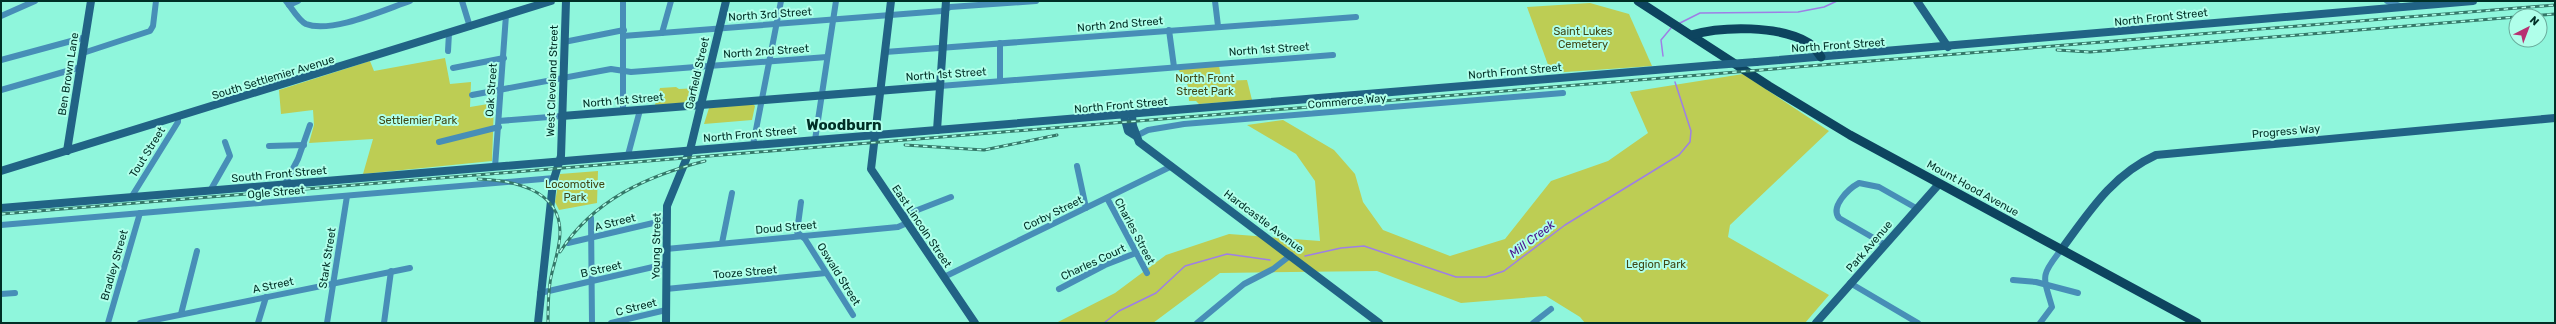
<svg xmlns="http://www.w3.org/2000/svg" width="2556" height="324" font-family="Rubik,sans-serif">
<rect width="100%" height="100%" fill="#8ff6dc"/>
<g fill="#bdcd54">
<path d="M1590,3L1629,14L1652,66L1551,73L1527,7Z"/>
<path d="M445,58L450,84L471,82L470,107L494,103L492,161L363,174L373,139L309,143L314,125L313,110L281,114L279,90L370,61L374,71Z"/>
<path d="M1219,66L1222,81L1247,80L1252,100L1199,104L1196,101H1189L1188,86L1178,69Z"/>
<path d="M1743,74L1829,131L1730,225L1728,237L1829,295L1805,323H1585L1580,317L1546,296L1461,303L1377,271L1220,273L1153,323H1056L1115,293L1166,255L1229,234L1320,241L1315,181L1296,154L1247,125L1283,120L1334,150L1355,174L1363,202L1383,230L1450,256L1505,239L1551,181L1608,161L1648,133L1630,92Z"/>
<path d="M676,87L679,89L699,88L695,102L655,105L660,88Z"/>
<path d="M753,104L755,106L752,120L704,124L709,108Z"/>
<path d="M598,171L597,203L559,210L555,202L560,174Z"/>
</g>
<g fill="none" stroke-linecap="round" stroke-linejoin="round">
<g stroke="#9e7fe5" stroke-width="1.5">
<path d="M1678,24L1700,13L1798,12L1824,7L1837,1"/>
<path d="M1663,56L1661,40L1671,28"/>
<path d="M1305,256L1341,248L1364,246L1456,277H1486L1504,271L1565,225L1679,155L1690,142L1691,131L1675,82"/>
<path d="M1104,323L1119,311L1156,293L1185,266L1227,254L1270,260"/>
</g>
<g stroke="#478eb7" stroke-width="6">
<path d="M286,1C292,8 298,20 306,24C331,34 386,9 410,1"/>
<path d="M462,1L470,27"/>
<path d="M623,1V111"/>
<path d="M1215,1L1218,26"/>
<path d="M2387,1L2400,6"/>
<path d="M289,5L298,1"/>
<path d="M1,16L35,1"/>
<path d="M1169,30L1174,67"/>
<path d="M662,33L671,1"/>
<path d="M623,36L942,11L950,7L1036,1"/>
<path d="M564,42L624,30"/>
<path d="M1000,43V81"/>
<path d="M448,51L449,33"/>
<path d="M885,52L1356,17"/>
<path d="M83,53L150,31L153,26L156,1"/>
<path d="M1,60L86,37"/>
<path d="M453,68L504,58"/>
<path d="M940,86L1333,55"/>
<path d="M1,90L81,67"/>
<path d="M472,95L611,69L631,72L827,57"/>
<path d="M499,121L562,116"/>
<path d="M1136,136L1148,130L1184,124L1563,93"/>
<path d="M815,140L836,1"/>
<path d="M439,142L499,127"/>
<path d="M753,145L781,1"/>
<path d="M269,146L304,145"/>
<path d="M628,155L640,110"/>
<path d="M1077,166L1086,208"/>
<path d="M495,167L506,15"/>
<path d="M285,184L298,159L310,125"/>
<path d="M210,191L230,156L225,142"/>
<path d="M132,196L178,122V118"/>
<path d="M1107,198L1147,273"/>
<path d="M801,202L797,232L805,239L853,315"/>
<path d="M902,216L951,197"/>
<path d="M591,218L592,323"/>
<path d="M1,225L554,178"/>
<path d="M568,243L666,220"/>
<path d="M722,243L732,193"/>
<path d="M1884,244L1839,218C1830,207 1848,189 1859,183L1879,187L1916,208"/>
<path d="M666,249L898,227L907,223"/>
<path d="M944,277L1172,166"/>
<path d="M2013,280L2036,282L2078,293"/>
<path d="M1850,283L1918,323"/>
<path d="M666,289L826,273"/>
<path d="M1059,289L1105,265L1136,253"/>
<path d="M540,293L666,264"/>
<path d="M1,294L15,293"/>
<path d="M181,314L197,251"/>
<path d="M108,323L140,213"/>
<path d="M140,323L410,268"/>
<path d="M258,323L266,297"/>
<path d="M327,323L347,196"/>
<path d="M384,323L391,271"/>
<path d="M611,323L666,310"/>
<path d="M1197,323L1244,284L1273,269L1291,255"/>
<path d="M1533,323L1551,309"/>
<path d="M2040,323L2052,307C2043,276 2040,276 2061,250"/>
</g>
<g stroke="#216385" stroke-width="8">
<path d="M891,1L871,169L975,323"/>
<path d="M1917,1L1948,47"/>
<path d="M1756,62L2473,1"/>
<path d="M1132,115L1133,126L1139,142L1379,323"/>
<path d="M562,116L940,86"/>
<path d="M1124,116L1128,131L1136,136"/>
<path d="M937,130L946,1"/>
<path d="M67,151L91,1"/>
<path d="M1,171L551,1"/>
<path d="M1,208L1715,65"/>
<path d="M2061,250C2089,212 2112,175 2156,155L2555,118"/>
<path d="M538,323L553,182L561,156L566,1"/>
<path d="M666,323L667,206L690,150L726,1"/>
<path d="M1816,323L1939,184"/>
</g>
<g stroke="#0d445f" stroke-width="9">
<path d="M1638,1L1769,86L1850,135L2197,323"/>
<path d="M1691,35C1723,26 1779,25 1809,43C1814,46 1817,52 1821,57"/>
</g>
<defs>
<g id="rail">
<path d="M2529,16L2555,14"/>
<path d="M2057,50L2090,52L2516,17"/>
<path d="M905,145L984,150L1057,135"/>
<path d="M478,179C512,180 560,189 560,232C560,248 554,263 551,277C548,292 548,308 548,323"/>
<path d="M1,214L2555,5"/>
<path d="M560,252C593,200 647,176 705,161"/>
</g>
</defs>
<use href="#rail" stroke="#347869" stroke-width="3"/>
<use href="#rail" stroke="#b0ffea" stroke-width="1.5" stroke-dasharray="4.5" stroke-linecap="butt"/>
<path stroke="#216385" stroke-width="8" d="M1715,65L1756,62"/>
</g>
<g text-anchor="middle" stroke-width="4" stroke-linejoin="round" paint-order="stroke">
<g font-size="11" fill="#002f26" stroke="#b0ffea">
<text transform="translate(770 14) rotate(-4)" y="4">North 3rd Street</text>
<text transform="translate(2161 17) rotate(-6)" y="4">North Front Street</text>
<text transform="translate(1120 24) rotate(-5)" y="4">North 2nd Street</text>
<text transform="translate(1838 45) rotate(-4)" y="4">North Front Street</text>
<text transform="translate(1269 49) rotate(-4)" y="4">North 1st Street</text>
<text transform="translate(766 51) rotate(-4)" y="4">North 2nd Street</text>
<text transform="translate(1515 71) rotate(-5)" y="4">North Front Street</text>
<text transform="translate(697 73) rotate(-77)" y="4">Garfield Street</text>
<text transform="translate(68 74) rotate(-81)" y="4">Ben Brown Lane</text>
<text transform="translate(946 74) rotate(-4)" y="4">North 1st Street</text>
<text transform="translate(273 77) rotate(-17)" y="4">South Settlemier Avenue</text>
<text transform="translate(552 81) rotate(-88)" y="4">West Cleveland Street</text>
<text transform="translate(491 90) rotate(-86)" y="4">Oak Street</text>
<text transform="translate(623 100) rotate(-5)" y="4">North 1st Street</text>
<text transform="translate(1347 101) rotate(-5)" y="4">Commerce Way</text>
<text transform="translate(1121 105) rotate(-5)" y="4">North Front Street</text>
<text transform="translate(2286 131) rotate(-5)" y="4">Progress Way</text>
<text transform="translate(750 134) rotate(-5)" y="4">North Front Street</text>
<text transform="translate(147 152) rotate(-58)" y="4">Tout Street</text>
<text transform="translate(279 174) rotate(-5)" y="4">South Front Street</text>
<text transform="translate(1973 188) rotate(29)" y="4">Mount Hood Avenue</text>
<text transform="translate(276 192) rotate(-5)" y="4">Ogle Street</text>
<text transform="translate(1053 213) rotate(-26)" y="4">Corby Street</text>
<text transform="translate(1264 221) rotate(37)" y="4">Hardcastle Avenue</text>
<text transform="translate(615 222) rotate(-14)" y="4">A Street</text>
<text transform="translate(922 226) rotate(56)" y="4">East Lincoln Street</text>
<text transform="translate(786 227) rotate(-5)" y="4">Doud Street</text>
<text transform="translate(1135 231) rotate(62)" y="4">Charles Street</text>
<text transform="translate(656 246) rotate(-89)" y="4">Young Street</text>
<text transform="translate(1869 246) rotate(-49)" y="4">Park Avenue</text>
<text transform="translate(327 258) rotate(-81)" y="4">Stark Street</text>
<text transform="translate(1093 262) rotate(-25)" y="4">Charles Court</text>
<text transform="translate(114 265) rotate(-74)" y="4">Bradley Street</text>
<text transform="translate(601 269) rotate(-13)" y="4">B Street</text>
<text transform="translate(745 272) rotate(-5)" y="4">Tooze Street</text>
<text transform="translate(839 274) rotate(58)" y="4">Oswald Street</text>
<text transform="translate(273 285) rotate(-12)" y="4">A Street</text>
<text transform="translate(636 307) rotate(-14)" y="4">C Street</text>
</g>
<g font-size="11" fill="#404714" stroke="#b0ffea">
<text x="1583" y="35">Saint Lukes<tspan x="1583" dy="13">Cemetery</tspan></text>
<text x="1205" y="82">North Front<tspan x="1205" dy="13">Street Park</tspan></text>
<text x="418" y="124">Settlemier Park</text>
<text x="575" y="188">Locomotive<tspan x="575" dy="13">Park</tspan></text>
<text x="1656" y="268">Legion Park</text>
</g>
<g font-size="12" font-style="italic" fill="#49108d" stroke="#b0ffea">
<text transform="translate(1532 239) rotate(-37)" y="4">Mill Creek</text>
</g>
<g font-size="15" font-weight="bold" fill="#002f26" stroke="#b0ffea">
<text x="844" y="130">Woodburn</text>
</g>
</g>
<rect width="2556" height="324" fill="none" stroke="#002f26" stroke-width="4"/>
<g transform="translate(2528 28) rotate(42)"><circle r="19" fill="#b0ffea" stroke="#6aac9c"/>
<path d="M0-3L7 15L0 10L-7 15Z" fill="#b83071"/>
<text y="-6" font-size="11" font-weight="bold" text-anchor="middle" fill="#002f26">N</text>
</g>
</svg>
